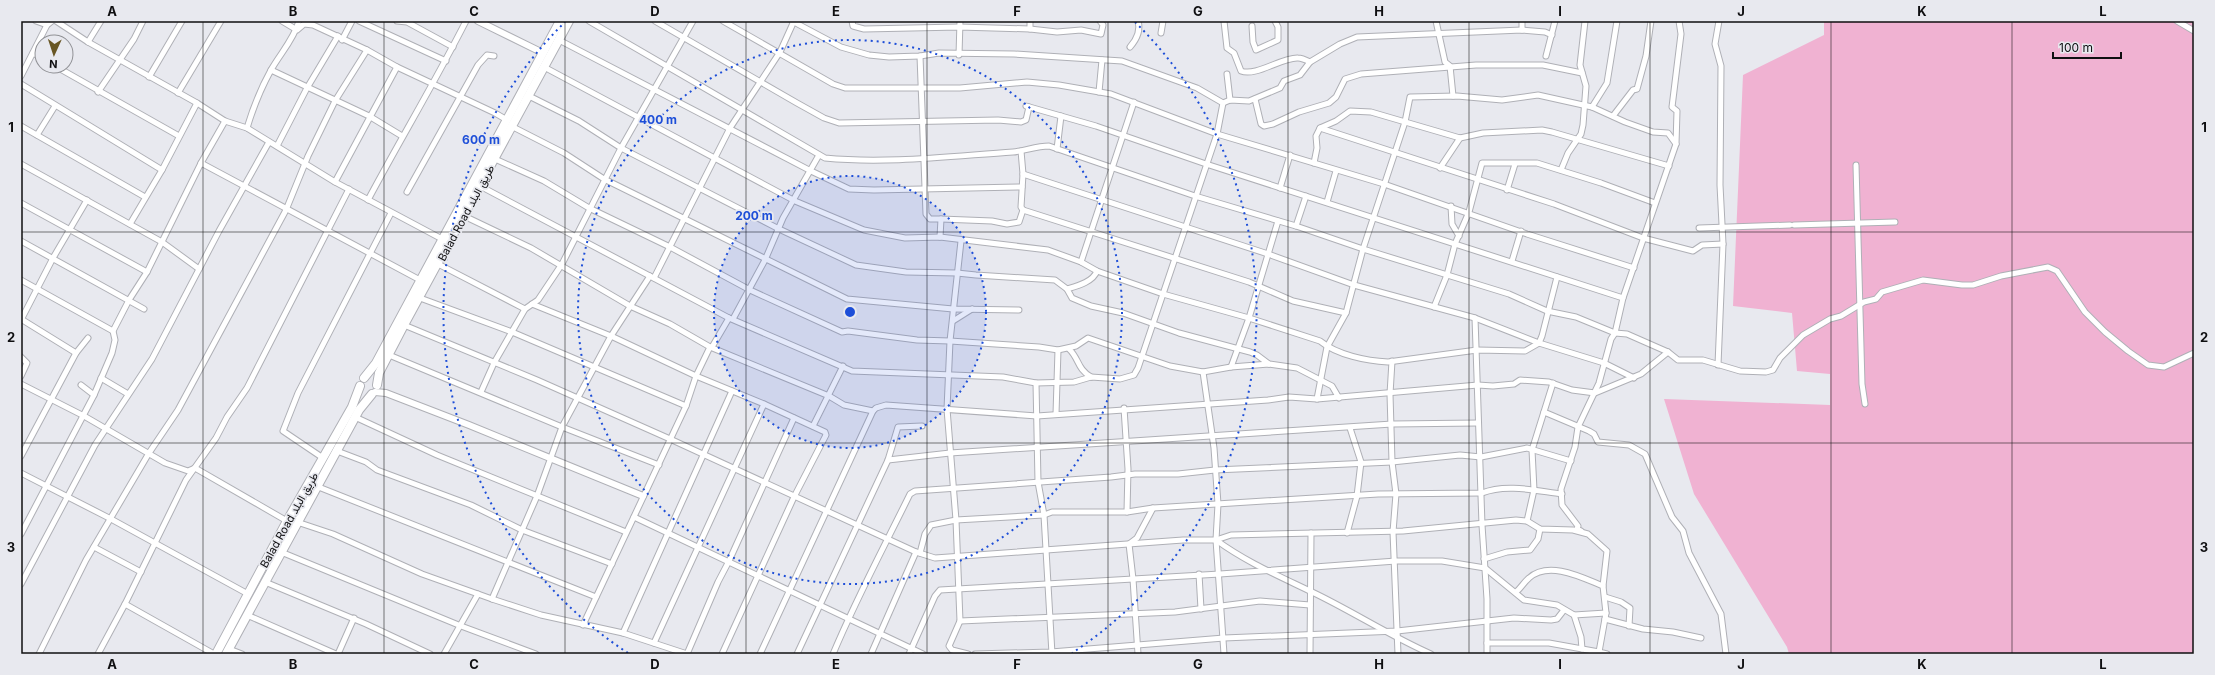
<svg xmlns="http://www.w3.org/2000/svg" width="2215" height="675" font-family="Inter,Vazirmatn,sans-serif">
<rect width="100%" height="100%" fill="#e8e9ef"/>
<path fill="#f0b2d2" d="M1824,21H2194V654H1789L1787,647L1694,494L1664,399L1830,405V374L1797,371L1792,313L1733,306L1743,75L1824,35Z"/>
<g fill="none" stroke-linecap="round" stroke-linejoin="round">
<defs>
<g id="minor">
<path d="M36,21L47,25"/>
<path d="M56,21L88,42L197,103L225,121L247,128L335,182L442,239"/>
<path d="M282,21L297,30L304,24L313,25L367,50L397,67L495,113L507,120"/>
<path d="M359,21L446,61"/>
<path d="M397,21L407,22L453,47"/>
<path d="M589,21L825,158C886,164 952,156 1013,152C1025,151 1036,146 1049,146L1195,196L1296,226L1363,249L1509,294L1547,311L1576,317L1615,333L1627,334L1668,352L1678,360H1703L1740,371L1766,372L1773,370L1780,358L1803,335L1830,319L1841,316L1864,302L1876,299L1882,292L1923,280L1962,285H1973L2001,276L2048,267L2057,271L2085,312L2105,332L2128,351L2148,365L2164,367L2194,353"/>
<path d="M655,21L797,103L824,118L839,123L998,120L1021,122L1026,120L1029,107"/>
<path d="M723,21L833,84L845,88H960L1027,82L1059,85L1111,94L1217,134L1384,184L1527,234L1634,268"/>
<path d="M792,21L841,47L869,55L889,57L920,56L939,53L1014,54L1122,61L1197,88L1223,103L1230,100L1249,101L1280,88L1284,81L1300,75L1310,62"/>
<path d="M852,21L853,26L864,29L959,27L1030,29L1057,32L1081,30L1101,34L1103,25L1100,21"/>
<path d="M1224,21L1227,48L1234,53L1241,71C1256,77 1282,57 1298,58C1302,58 1306,60 1310,62L1340,44L1357,37L1522,30L1545,32L1552,35"/>
<path d="M1436,21L1445,62L1450,66L1453,96"/>
<path d="M1522,21V30"/>
<path d="M2177,21L2194,31"/>
<path d="M1252,26L1253,42L1256,50L1278,40V27L1275,21"/>
<path d="M1030,29V21"/>
<path d="M1161,33L1163,21"/>
<path d="M342,40L352,21"/>
<path d="M559,40L811,171L849,189L874,190L1022,187"/>
<path d="M88,42L101,21"/>
<path d="M1130,47C1137,39 1141,31 1138,21"/>
<path d="M33,53L42,58"/>
<path d="M959,55L960,21"/>
<path d="M920,56L926,214L930,219H941L940,237"/>
<path d="M1546,56L1555,21"/>
<path d="M55,66L179,136"/>
<path d="M544,67L795,201L864,230L905,238L940,237L1048,250L1081,262L1097,271L1163,294L1249,318L1320,341C1337,355 1367,361 1388,362L1477,350L1525,351L1539,343L1542,336L1557,277"/>
<path d="M271,70L369,116L402,136"/>
<path d="M1227,74L1230,100"/>
<path d="M21,76L47,25L52,21"/>
<path d="M149,77L182,21"/>
<path d="M21,84L162,170"/>
<path d="M98,92L134,39L143,21"/>
<path d="M1099,92L1102,60"/>
<path d="M178,93L221,21"/>
<path d="M529,96L579,121L621,148L779,229L856,265L906,272L957,273L976,275L1055,280L1067,289C1077,286 1093,282 1097,271"/>
<path d="M1255,99L1261,124L1264,126L1273,124L1299,112L1329,103L1336,97L1345,79L1361,74L1476,65H1543L1582,73"/>
<path d="M1026,106L1096,126L1206,164L1623,298"/>
<path d="M1592,107L1607,83L1617,21"/>
<path d="M1613,116L1633,90L1637,89L1646,56L1651,21"/>
<path d="M21,126L145,197"/>
<path d="M513,127L564,153L604,179L847,299L953,309L1019,310"/>
<path d="M247,128C253,108 261,88 271,70C280,54 294,39 299,21"/>
<path d="M1320,128L1554,204L1643,238L1693,251L1702,245L1723,244"/>
<path d="M37,135L55,106"/>
<path d="M277,146L307,88L338,36"/>
<path d="M1057,149L1061,116"/>
<path d="M495,159L544,181L589,208L670,247L750,290L842,332L848,331L917,340L950,341L1039,347L1058,350L1076,346L1088,338L1170,366L1203,372L1231,367L1269,364L1297,368L1332,386L1339,398"/>
<path d="M201,163L420,280"/>
<path d="M1314,163L1317,148L1316,136L1320,128L1336,121L1350,111L1371,112L1460,138L1483,133L1542,130L1552,132L1669,166"/>
<path d="M21,164L162,242L199,269"/>
<path d="M1856,165L1862,384L1865,404"/>
<path d="M1440,168L1460,138"/>
<path d="M1561,170L1568,153L1581,134L1583,125L1586,86L1580,65L1585,21"/>
<path d="M1023,174L1268,254L1354,285L1475,318L1539,343L1604,363L1634,378"/>
<path d="M335,182L397,67"/>
<path d="M480,186L729,318L852,371L1003,377L1036,383L1074,382L1091,377L1120,379L1134,375L1138,368L1217,134L1223,103"/>
<path d="M1280,188L1290,155"/>
<path d="M1507,190L1515,164"/>
<path d="M407,192L478,65L487,55L494,56"/>
<path d="M368,200C400,140 435,82 466,21"/>
<path d="M1327,202L1336,171"/>
<path d="M21,203L147,272"/>
<path d="M1451,206L1452,224L1459,236"/>
<path d="M1023,210L1249,282L1293,301L1346,313"/>
<path d="M464,216L531,248L630,306L670,324L710,347L829,396L844,405L873,411L876,408L886,405L1037,416L1268,400L1289,397L1317,399L1478,385L1493,386L1514,384L1520,380L1549,382L1572,390L1595,393L1641,374L1668,352"/>
<path d="M941,219L992,221L1007,224L1019,222L1023,210L1021,207L1023,174L1021,151"/>
<path d="M130,224L162,170L197,103"/>
<path d="M1794,225L1895,222"/>
<path d="M1296,226L1306,196"/>
<path d="M1699,228L1790,225"/>
<path d="M21,241L144,309"/>
<path d="M961,241L950,341L947,409L956,520L960,621L949,646L952,650L968,654"/>
<path d="M1512,261L1521,231"/>
<path d="M1081,262L1134,102"/>
<path d="M438,264L525,309"/>
<path d="M654,278L730,128L780,52L794,21"/>
<path d="M21,280L113,331"/>
<path d="M1067,289L1072,298L1091,306L1123,313L1179,333L1250,352L1257,355L1269,364"/>
<path d="M420,298L512,332L686,406"/>
<path d="M532,304L611,336L696,376L764,404L825,432L826,435L794,497L722,654"/>
<path d="M1434,307L1447,275L1455,244L1469,212L1482,163H1537L1601,183L1655,203"/>
<path d="M1475,318L1482,525L1487,599V654"/>
<path d="M21,319L76,353"/>
<path d="M733,319L765,260L783,218L819,155"/>
<path d="M21,320L53,258L87,200"/>
<path d="M953,321L972,309"/>
<path d="M404,325L537,380L670,439L916,552L935,558L1183,540H1216L1231,535L1403,531L1516,520L1527,521L1540,529L1573,530L1588,534L1607,551L1603,586"/>
<path d="M712,347L729,318"/>
<path d="M1069,349C1079,358 1077,369 1091,377"/>
<path d="M389,355L562,427L659,465"/>
<path d="M21,357L27,363L21,376"/>
<path d="M1392,361L1390,394L1392,462L1396,494L1393,532L1398,654"/>
<path d="M1718,365L1723,244L1720,185L1721,66L1715,44L1719,21"/>
<path d="M1231,367L1249,318L1278,221"/>
<path d="M1203,372L1214,448L1218,504L1216,540L1224,654"/>
<path d="M101,378L128,394"/>
<path d="M1036,383L1038,482L1044,515L1052,654"/>
<path d="M21,384L84,416L165,463L188,471L195,468L287,521"/>
<path d="M81,385L94,395"/>
<path d="M481,392L494,363L525,309L538,300L562,264L621,148L693,21"/>
<path d="M1317,399L1327,347L1346,313L1363,249L1405,122L1410,97L1457,96L1502,100L1538,95L1592,107L1625,122L1653,132L1668,133L1676,144"/>
<path d="M1124,408L1128,469L1127,512"/>
<path d="M1544,412L1589,431L1594,434L1598,442L1629,445L1645,454L1672,517L1683,531L1689,553L1721,614L1726,654"/>
<path d="M1056,414L1058,350"/>
<path d="M355,417L437,455L626,532"/>
<path d="M813,426L843,366"/>
<path d="M337,451L366,462L377,470L471,505L522,530L612,564"/>
<path d="M21,456L76,353L88,338"/>
<path d="M323,458L283,431L298,393L391,213"/>
<path d="M888,460L950,453L1392,424L1478,423"/>
<path d="M21,473L111,519L248,594"/>
<path d="M316,486L596,597"/>
<path d="M634,517L923,654"/>
<path d="M1527,521L1534,490L1532,450L1553,383"/>
<path d="M297,522L333,534L422,574L492,599L541,615L623,633L687,654L718,582L729,561L794,418"/>
<path d="M1581,531L1577,529L1578,526L1562,505L1561,489L1575,447L1578,427L1599,383L1611,339L1615,333L1623,298L1676,144L1677,111L1672,107L1681,34L1679,21"/>
<path d="M1347,533L1357,496L1361,462L1350,428"/>
<path d="M21,534L94,395L112,353L115,340L113,331L129,300L147,272L201,163L225,121"/>
<path d="M1216,540C1246,562 1279,576 1312,592C1352,611 1390,636 1431,654"/>
<path d="M94,547L141,572"/>
<path d="M281,552L461,626L536,654"/>
<path d="M920,553L925,534L931,525L956,520L1044,515L1052,512H1127L1153,508L1378,494L1482,493C1506,483 1537,491 1562,494"/>
<path d="M1484,559L1507,552L1530,550L1538,539L1540,529"/>
<path d="M1199,574L1201,609"/>
<path d="M265,582L366,624L430,654"/>
<path d="M21,584L95,445L152,359L219,231L269,142"/>
<path d="M1516,592C1521,588 1524,582 1529,578C1549,560 1583,578 1603,586L1606,613L1599,652L1607,654"/>
<path d="M1605,597L1621,602L1630,608L1629,626"/>
<path d="M492,599L537,496L562,427L611,336L650,276"/>
<path d="M247,615L336,654"/>
<path d="M1574,615L1606,613"/>
<path d="M1605,619L1643,629L1673,632L1701,638"/>
<path d="M960,621L1175,612L1260,601L1310,605"/>
<path d="M583,625L686,406L696,376L710,347"/>
<path d="M623,633L732,391"/>
<path d="M654,643L764,404"/>
<path d="M1487,643H1549L1599,652"/>
<path d="M229,649L242,654"/>
<path d="M39,654L86,560L149,453L178,410L286,210L308,156L335,101L367,50"/>
<path d="M98,654L125,604"/>
<path d="M214,654L125,604L186,480L216,438L227,417L247,388L349,189"/>
<path d="M338,654L354,618"/>
<path d="M444,654L478,594"/>
<path d="M760,654L873,411"/>
<path d="M797,654L888,460L898,427L922,426"/>
<path d="M833,654C856,599 884,547 910,494L915,491L1111,477L1135,474H1178L1215,470L1392,462L1460,455L1481,457L1527,448L1571,461"/>
<path d="M871,654L916,552"/>
<path d="M909,654L935,596L940,590L1220,574L1396,561H1442L1485,568L1524,600L1557,605L1574,615L1581,637L1582,649"/>
<path d="M975,654L1051,652L1224,638L1397,631L1514,618L1551,620L1557,619L1564,610"/>
<path d="M1138,654L1133,579L1129,544L1137,538L1153,508"/>
<path d="M1310,654L1311,533"/>
</g>
<g id="tertiary">
<path d="M478,21L543,53"/>
<path d="M375,392L386,393L469,425L643,496"/>
</g>
<g id="trunk">
<path d="M364,378L376,363L560,21"/>
<path d="M377,385L379,373L404,325L569,21"/>
<path d="M216,654L287,521L352,407L360,386"/>
<path d="M226,654L359,410L372,394"/>
</g>
</defs>
<use href="#minor" stroke="#afb0b6" stroke-width="7"/>
<use href="#tertiary" stroke="#afb0b6" stroke-width="8"/>
<use href="#trunk" stroke="#afb0b6" stroke-width="10"/>
<use href="#minor" stroke="#fff" stroke-width="5"/>
<use href="#tertiary" stroke="#fff" stroke-width="6"/>
<use href="#trunk" stroke="#fff" stroke-width="8"/>
</g>
<path fill="none" stroke="#0f0f11" stroke-width="1" stroke-opacity="0.55" d="M203,21V654M384,21V654M565,21V654M746,21V654M927,21V654M1108,21V654M1288,21V654M1469,21V654M1650,21V654M1831,21V654M2012,21V654M21,232H2194M21,443H2194"/>
<circle cx="850" cy="312" r="136" fill="#1d4ed8" fill-opacity=".12"/>
<g fill="none" stroke="#1d4ed8" stroke-width="2" stroke-dasharray="2 4">
<circle cx="850" cy="312" r="136"/>
<circle cx="850" cy="312" r="272"/>
<path d="M628 653A407 407 0 0 1 565 22M1135 22A407 407 0 0 1 1072 653"/>
</g>
<g text-anchor="middle" stroke-width="3.5" stroke-linejoin="round" paint-order="stroke">
<g font-size="11" fill="#0f0f11" stroke="#e8e9ef">
<text transform="translate(466 213) rotate(-62)" y="4">Balad Road طريق البلد</text>
<text transform="translate(289 520) rotate(-61)" y="4">Balad Road طريق البلد</text>
</g>
</g>
<circle cx="850" cy="312" r="6" fill="#1d4ed8" stroke="#e8e9ef" stroke-width="2"/>
<g font-size="12" text-anchor="middle" font-weight="bold" fill="#1d4ed8" stroke="#e8e9ef" stroke-width="3.5" stroke-linejoin="round" paint-order="stroke">
<text x="658" y="124">400 m</text>
<text x="481" y="144">600 m</text>
<text x="754" y="220">200 m</text>
</g>
<rect width="2215" height="675" fill="none" stroke="#e8e9ef" stroke-width="44"/>
<g transform="translate(54 54) rotate(183)"><circle r="19" fill="#e8e9ef" stroke="#919296"/>
<path d="M0-3L7 15L0 10L-7 15Z" fill="#685624"/>
<text y="-6" font-size="11" font-weight="bold" text-anchor="middle" fill="#0f0f11">N</text>
</g>
<path d="M2053 52v6h68v-6" fill="none" stroke="#0f0f11" stroke-width="2"/>
<text x="2059" y="52" font-size="12" fill="#0f0f11" stroke="#e8e9ef" stroke-width="3" paint-order="stroke">100 m</text>
<rect x="22" y="22" width="2171" height="631" fill="none" stroke="#0f0f11" stroke-width="1.5"/>
<g font-size="13" text-anchor="middle" font-weight="bold" fill="#0f0f11">
<text x="112" y="16">A</text>
<text x="293" y="16">B</text>
<text x="474" y="16">C</text>
<text x="655" y="16">D</text>
<text x="836" y="16">E</text>
<text x="1017" y="16">F</text>
<text x="1198" y="16">G</text>
<text x="1379" y="16">H</text>
<text x="1560" y="16">I</text>
<text x="1741" y="16">J</text>
<text x="1922" y="16">K</text>
<text x="2103" y="16">L</text>
<text x="11" y="132">1</text>
<text x="2204" y="132">1</text>
<text x="11" y="342">2</text>
<text x="2204" y="342">2</text>
<text x="11" y="552">3</text>
<text x="2204" y="552">3</text>
<text x="112" y="669">A</text>
<text x="293" y="669">B</text>
<text x="474" y="669">C</text>
<text x="655" y="669">D</text>
<text x="836" y="669">E</text>
<text x="1017" y="669">F</text>
<text x="1198" y="669">G</text>
<text x="1379" y="669">H</text>
<text x="1560" y="669">I</text>
<text x="1741" y="669">J</text>
<text x="1922" y="669">K</text>
<text x="2103" y="669">L</text>
</g>
</svg>
